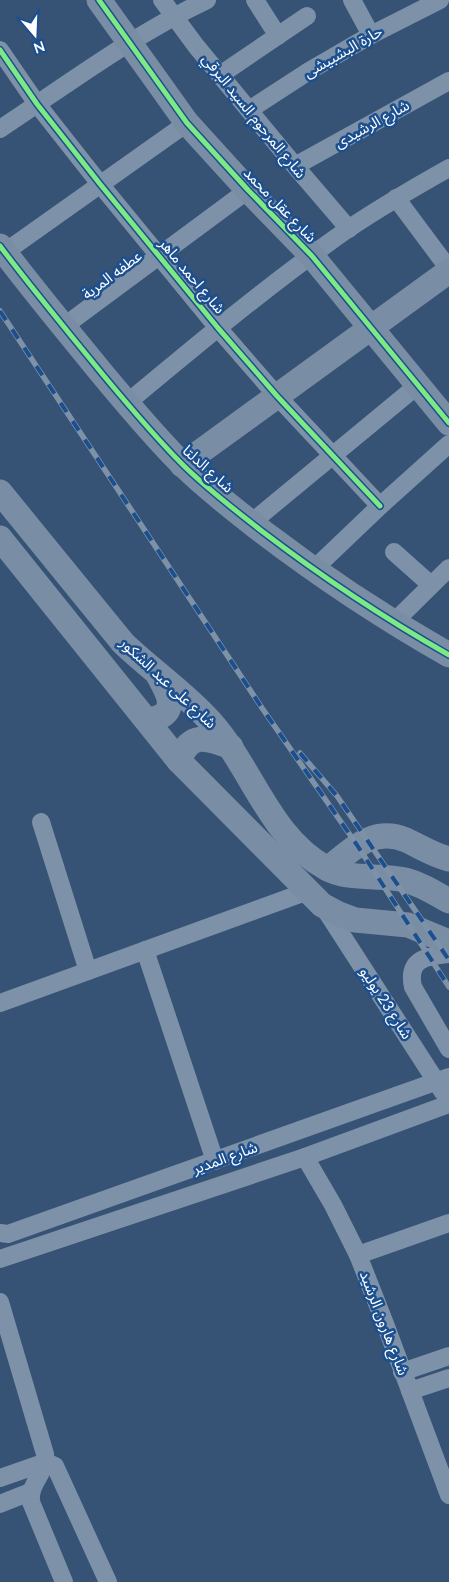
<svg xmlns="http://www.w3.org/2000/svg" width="449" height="1582" font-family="Lato,'Noto Sans Arabic',sans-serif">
<rect width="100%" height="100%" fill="#365274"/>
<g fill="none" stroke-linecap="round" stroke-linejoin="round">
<g stroke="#7d92a8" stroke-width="18">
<path d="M162,0L196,46L295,166L349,229"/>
<path d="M255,0L278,36"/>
<path d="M352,0L371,35"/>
<path d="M0,50L37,104L100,184L218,328L277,396L380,506"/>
<path d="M220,75L307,16"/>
<path d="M249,110L309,71L371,35L440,0"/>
<path d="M0,129C68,84 133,35 207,0"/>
<path d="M295,166L449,81"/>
<path d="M396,198L449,269"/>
<path d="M5,252L187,123"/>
<path d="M63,327L248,190"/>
<path d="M127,403C199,343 271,283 348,229C381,207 415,187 449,168"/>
<path d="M251,523L418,385"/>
<path d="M394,552L431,585"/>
<path d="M313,570L380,506L449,444"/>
<path d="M393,623L449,568"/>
<path d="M41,822L88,971"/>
<path d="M323,906L443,1092"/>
<path d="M145,950L215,1161"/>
<path d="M449,954C426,956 407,959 413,987L449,1049"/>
<path d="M0,1003L308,891"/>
<path d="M305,1157L333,1205L358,1255L384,1321L449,1495"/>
<path d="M0,1233L8,1234L449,1077"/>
<path d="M358,1255L449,1223"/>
<path d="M0,1259L305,1157L449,1104"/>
<path d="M0,1302L45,1454C47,1474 29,1481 31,1502L64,1582"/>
<path d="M402,1372L449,1356"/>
<path d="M410,1391L449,1378"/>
<path d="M0,1478L46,1462L55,1466L108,1582"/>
<path d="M0,1504L30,1492"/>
</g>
<g stroke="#798da4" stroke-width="25">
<path d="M99,0L187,123L248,190L312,256L449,423"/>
<path d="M0,246C33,290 69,333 104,376C129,406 154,436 182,464C207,489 235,510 263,532C322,577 384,618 449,655"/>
<path d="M182,465L449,271"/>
<path d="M0,492L123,643C151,670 184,692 210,721C252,767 269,837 326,868C349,881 380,874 405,880C421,884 435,893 449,901"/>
<path d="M0,538L179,761L322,905L339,914L355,920L408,925L449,942"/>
<path d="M146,719C158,720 172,714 169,699C167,690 161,681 157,673"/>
<path d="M179,761C190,731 207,738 231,747"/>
<path d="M328,869C351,850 373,826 406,840C421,847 433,855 449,859"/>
</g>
<defs>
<g id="rail">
<path d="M0,311L262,708L357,845L449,987"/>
<path d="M300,753L337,796L449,960"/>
</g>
</defs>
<use href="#rail" stroke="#7e92a7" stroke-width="5.5"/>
<use href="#rail" stroke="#1b4f8f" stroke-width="4" stroke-dasharray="11" stroke-linecap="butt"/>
<defs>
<g id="cycleway">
<path d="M99,0L187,123L248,190L312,256L449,423"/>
<path d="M0,50L37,104L100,184L218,328L277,396L380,506"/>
<path d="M0,246C33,290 69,333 104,376C129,406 154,436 182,464C207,489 235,510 263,532C322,577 384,618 449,655"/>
</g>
</defs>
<use href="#cycleway" stroke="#1b4f8f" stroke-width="8"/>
<use href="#cycleway" stroke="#7ce984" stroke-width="5"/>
</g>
<g text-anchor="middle" stroke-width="5" stroke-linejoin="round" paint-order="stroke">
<g font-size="15" fill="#fff" stroke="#1b4f8f">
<text transform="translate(343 52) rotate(-30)" y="5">حارة البشبيشى</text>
<text transform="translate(254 116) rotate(51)" y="5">شارع المرحوم السيد البرقي</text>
<text transform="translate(372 124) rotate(-29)" y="5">شارع الرشيدى</text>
<text transform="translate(280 205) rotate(46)" y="5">شارع عقل محمد</text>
<text transform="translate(112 275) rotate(-37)" y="5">عطفه المرية</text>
<text transform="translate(192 276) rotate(50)" y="5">شارع احمد ماهر</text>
<text transform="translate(208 469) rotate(42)" y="5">شارع الدلتا</text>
<text transform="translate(168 683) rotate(43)" y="5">شارع على عبد الشكور</text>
<text transform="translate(386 1003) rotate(57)" y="5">شارع 23 يوليو</text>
<text transform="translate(225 1158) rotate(-20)" y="5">شارع المدير</text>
<text transform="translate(384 1323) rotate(69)" y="5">شارع هارون الرشيد</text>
</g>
</g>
<g transform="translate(35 35) rotate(161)" stroke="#1b4f8f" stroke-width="4" paint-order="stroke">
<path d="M0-4L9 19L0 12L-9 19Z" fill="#ffffff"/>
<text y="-8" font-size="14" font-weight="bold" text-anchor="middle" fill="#ffffff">N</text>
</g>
</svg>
